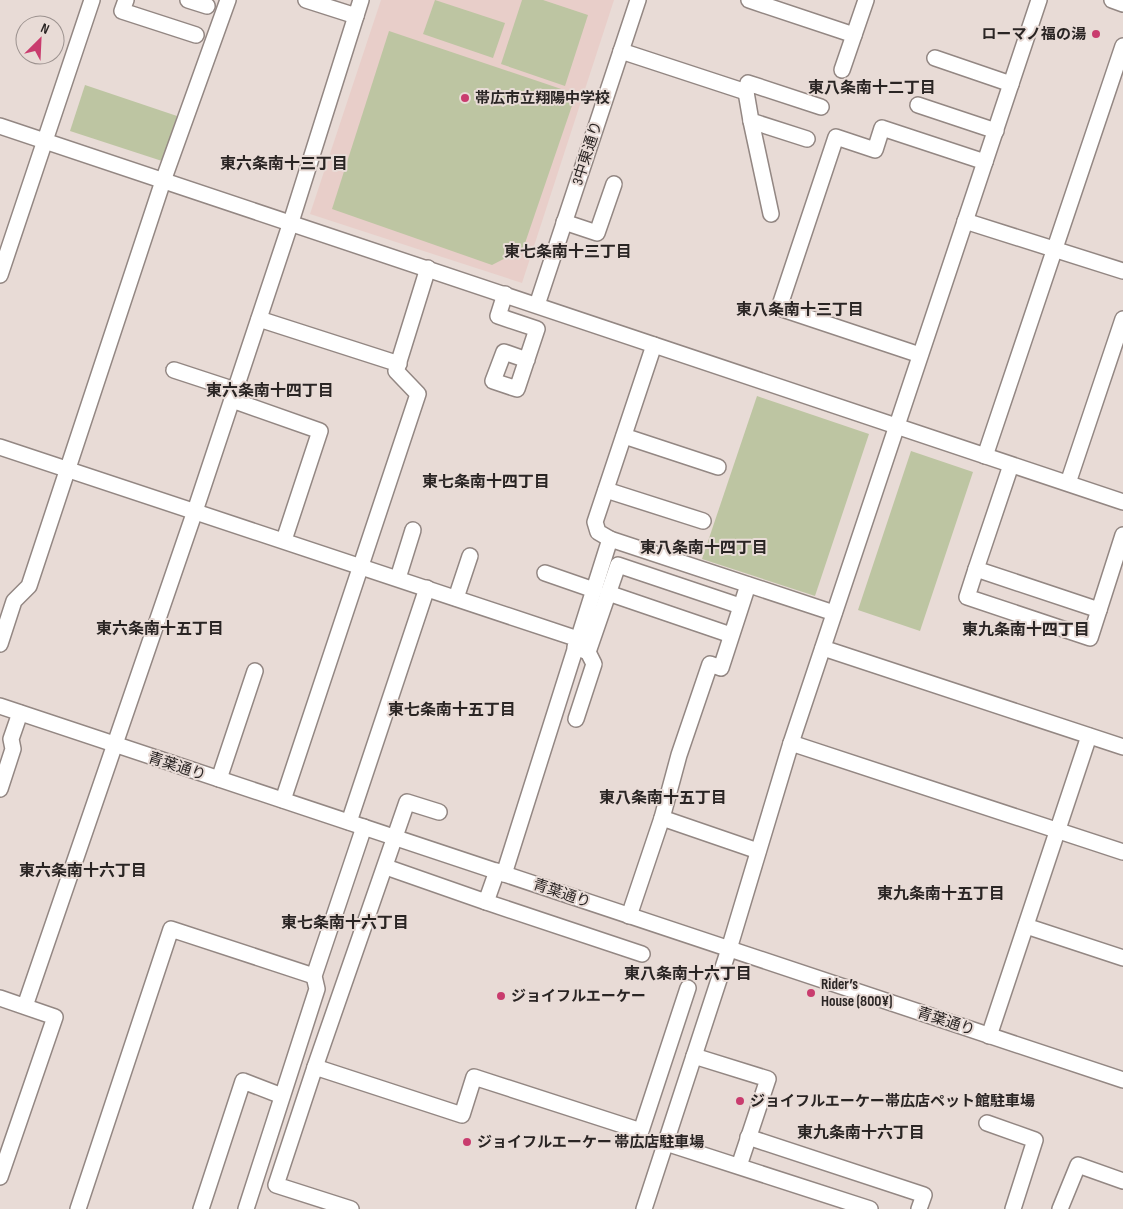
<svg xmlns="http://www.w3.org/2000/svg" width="1123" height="1209" font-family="'Sofia Sans Condensed','Noto Sans JP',sans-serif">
<rect width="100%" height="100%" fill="#e8dbd6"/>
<path fill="#e8cec9" d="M381,0H614L522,283L310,214Z"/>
<g fill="#bdc5a2">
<path d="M435,0L505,23L493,58L423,34Z"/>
<path d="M522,0H543L588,15L565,86L501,64Z"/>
<path d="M389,31L576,94L523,249L492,265L332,209Z"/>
<path d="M85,85L177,116L162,161L70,131Z"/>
<path d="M757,396L869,434L815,596L702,559Z"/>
<path d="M911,451L973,472L920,631L858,610Z"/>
</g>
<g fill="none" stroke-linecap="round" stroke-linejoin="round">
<defs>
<g id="minor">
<path d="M126,0L122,11L196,35"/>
<path d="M188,0L207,6"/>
<path d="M306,0L356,16"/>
<path d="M749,0L854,35L866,0"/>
<path d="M1112,0L1123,4"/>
<path d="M621,51L746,92L748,83L821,107"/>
<path d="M935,58L1011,84"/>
<path d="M842,70L854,35"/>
<path d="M746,92L751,121L807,139"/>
<path d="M918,105L996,131"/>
<path d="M751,121L771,214"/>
<path d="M0,126L1123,502"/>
<path d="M965,221L1123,271"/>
<path d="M564,222L597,233L614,184"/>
<path d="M0,275L92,0"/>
<path d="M505,294L498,316L537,329L517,389L493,381L504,352L527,360"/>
<path d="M537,305L638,0"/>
<path d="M259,319L399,364"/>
<path d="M920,355L779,308L836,137L875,150L882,128L985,162"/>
<path d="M174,370L235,390"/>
<path d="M232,400L320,431L284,540"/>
<path d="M624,436L718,467"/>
<path d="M0,447L578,639"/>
<path d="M985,456L1123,46"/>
<path d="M1011,465L976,569L1099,610L1123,535"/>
<path d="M1068,483L1123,319"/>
<path d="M606,490L703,521"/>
<path d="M610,539L834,613"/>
<path d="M976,569L967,597L1090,638L1099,610"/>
<path d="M545,573L594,590"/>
<path d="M398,578L413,530"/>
<path d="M608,593L731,635"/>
<path d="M456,598L470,556"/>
<path d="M0,644L14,601L29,586L163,181L228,0"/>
<path d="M575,647L588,652L618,565L740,606"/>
<path d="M823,648L1123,747"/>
<path d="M0,706L1123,1080"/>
<path d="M576,719L594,664L588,652"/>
<path d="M791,743L1123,852"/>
<path d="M219,779L255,671"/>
<path d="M0,789L13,749L11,739L20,713"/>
<path d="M283,800L418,394L396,371L428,268"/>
<path d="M662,818L679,755L710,664L721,668L748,585"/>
<path d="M349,822L427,588"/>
<path d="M386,867L486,902L497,871"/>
<path d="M504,874L610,539L598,532L595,522L654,345"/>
<path d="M486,902L642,954"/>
<path d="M629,916L662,818L758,851"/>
<path d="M1026,926L1123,958"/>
<path d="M0,998L55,1017L0,1177"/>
<path d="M25,1006L195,511L291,222L361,0"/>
<path d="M989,1036L1089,736"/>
<path d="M694,1056L768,1079L739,1166"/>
<path d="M315,1067L407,802L439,812"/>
<path d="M987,1123L1035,1140L1013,1209"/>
<path d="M748,1137L924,1195L919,1209"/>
<path d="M666,1143L870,1209"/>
<path d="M78,1209L171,929L314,976"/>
<path d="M201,1209L243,1081L282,1096"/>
<path d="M246,1209L317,989L314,976L364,827"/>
<path d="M351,1209L276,1185L315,1067L462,1115L474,1077L641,1131L688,988"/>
<path d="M644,1209L729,949L791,743L1039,0"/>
<path d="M1060,1209L1078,1165L1123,1181"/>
</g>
</defs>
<use href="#minor" stroke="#938783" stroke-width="18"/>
<use href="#minor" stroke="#fff" stroke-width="15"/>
</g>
<g fill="#c93c6e" stroke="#e8dbd6" stroke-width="2">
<circle cx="1096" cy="34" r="5"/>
<circle cx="465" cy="98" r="5"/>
<circle cx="811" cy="993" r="5"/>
<circle cx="501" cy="996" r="5"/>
<circle cx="740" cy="1101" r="5"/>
<circle cx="467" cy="1142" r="5"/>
</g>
<g text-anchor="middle" stroke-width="4" stroke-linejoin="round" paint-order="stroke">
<g font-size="15" font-weight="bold" fill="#2a2524" stroke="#e8dbd6" text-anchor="start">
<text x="1086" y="39" text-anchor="end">ローマノ福の湯</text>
<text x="475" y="103">帯広市立翔陽中学校</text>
<text x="821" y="989">Rider’s<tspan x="821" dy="17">House (800¥)</tspan></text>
<text x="511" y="1001">ジョイフルエーケー</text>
<text x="750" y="1106">ジョイフルエーケー帯広店ペット館駐車場</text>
<text x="477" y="1147">ジョイフルエーケー 帯広店駐車場</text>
</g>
<g font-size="15" fill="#2a2524" stroke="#e8dbd6">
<text transform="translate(587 153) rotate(-72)" y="5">3中東通り</text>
<text transform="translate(177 766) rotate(18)" y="5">青葉通り</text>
<text transform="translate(562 893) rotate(19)" y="5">青葉通り</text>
<text transform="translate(946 1021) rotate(18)" y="5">青葉通り</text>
</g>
<g font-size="16" font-weight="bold" fill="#2a2524" stroke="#e8dbd6">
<text x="872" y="93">東八条南十二丁目</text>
<text x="284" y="169">東六条南十三丁目</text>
<text x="568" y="257">東七条南十三丁目</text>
<text x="800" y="315">東八条南十三丁目</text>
<text x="270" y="396">東六条南十四丁目</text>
<text x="486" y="487">東七条南十四丁目</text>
<text x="704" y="553">東八条南十四丁目</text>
<text x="160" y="634">東六条南十五丁目</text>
<text x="1026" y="635">東九条南十四丁目</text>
<text x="452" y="715">東七条南十五丁目</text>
<text x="663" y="803">東八条南十五丁目</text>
<text x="83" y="876">東六条南十六丁目</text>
<text x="941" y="899">東九条南十五丁目</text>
<text x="345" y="928">東七条南十六丁目</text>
<text x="688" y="979">東八条南十六丁目</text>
<text x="861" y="1138">東九条南十六丁目</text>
</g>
</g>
<g transform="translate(40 40) rotate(24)"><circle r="24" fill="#e8dbd6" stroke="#9c928f"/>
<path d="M0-4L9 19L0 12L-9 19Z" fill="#c93c6e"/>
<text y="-8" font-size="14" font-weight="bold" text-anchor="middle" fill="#2a2524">N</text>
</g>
</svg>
